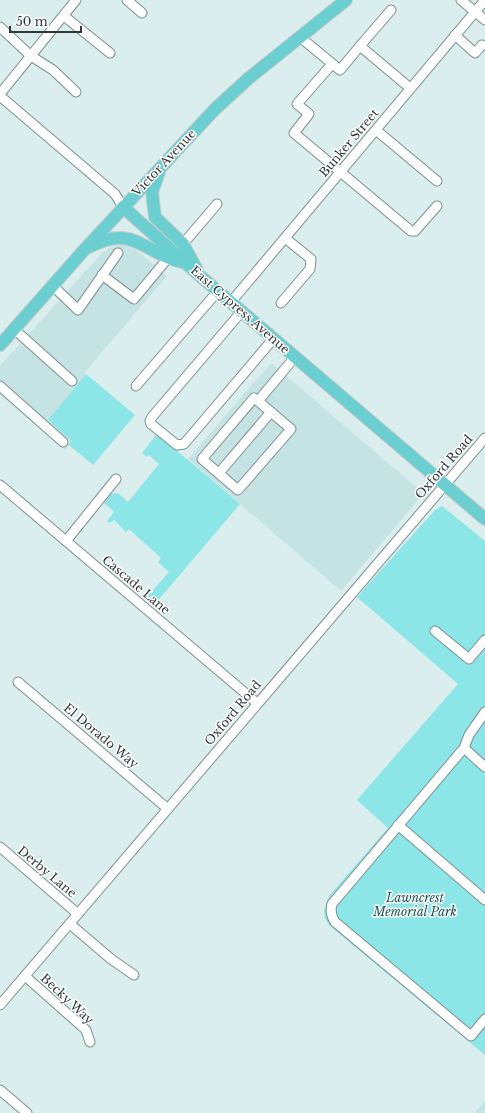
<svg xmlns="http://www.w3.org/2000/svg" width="485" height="1113" font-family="'Libre Baskerville',serif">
<rect width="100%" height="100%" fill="#dbeeee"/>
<g fill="#c6e3e3">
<path d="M117,245H124L134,248L167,276L85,372L86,374L48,420L73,441L65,450L0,395V366L102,253L109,248Z"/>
<path d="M271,363L421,491L418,500L341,591L188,459Z"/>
<path d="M485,1101V1113H474Z"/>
</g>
<g fill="#8ce5e7">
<path d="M86,374L135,415L93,465L69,445L72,441L48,420Z"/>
<path d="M157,434L240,504L155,604L147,597L169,572L158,562L161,558L129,529L126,532L114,520L110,523L107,521L114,512L104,503L111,494L118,493L128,502L159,464L149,455L147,457L142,453Z"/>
<path d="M442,506L485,541V1055L330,926C321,916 324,908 329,896L388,828L357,800L458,684L357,597L435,510Z"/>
</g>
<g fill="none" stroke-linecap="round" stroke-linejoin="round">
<defs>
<g id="minor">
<path d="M127,0L142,13"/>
<path d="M461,0L485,20"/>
<path d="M391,10L360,46L410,88"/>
<path d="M64,16L110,53"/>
<path d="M0,27L31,56L53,70L76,92"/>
<path d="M455,35L475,53L482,45"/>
<path d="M300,37L340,70L360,46"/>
<path d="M332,64L297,104L309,114L294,133L411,231H415L437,206"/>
<path d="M0,94L76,0"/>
<path d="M0,96L115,194L123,207"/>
<path d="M376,130L437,181"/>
<path d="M183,244L217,204"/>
<path d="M102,275L134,299L168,258"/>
<path d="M52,285L78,310L118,253"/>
<path d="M231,302L485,0"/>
<path d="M281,303L310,269L311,259L285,238"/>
<path d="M242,311L152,417L150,421L151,424L177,445L184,444L274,338"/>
<path d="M14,329L72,381"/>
<path d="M0,386L63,442"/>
<path d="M136,386L218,291"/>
<path d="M258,401L254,398L202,459L238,490L291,429L258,401L295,357"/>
<path d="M219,473L271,412"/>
<path d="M0,485L257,703"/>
<path d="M66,541L116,479"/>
<path d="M435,631L469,659L485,640"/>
<path d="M18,682L168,809"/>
<path d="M485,712L469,735L464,748L332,904C330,911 331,916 335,922L471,1036L485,1019"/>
<path d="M464,748L485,767"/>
<path d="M398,825L485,900"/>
<path d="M0,847L78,914"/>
<path d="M70,924L111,959L134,975"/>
<path d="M25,976L86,1030L90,1042"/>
<path d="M0,1005L485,438"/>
<path d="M0,1090L27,1113"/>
</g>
<g id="major">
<path d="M159,172L152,192L155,217L183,244L197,270"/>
<path d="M123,207L199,275L485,519"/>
<path d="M89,247C135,223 142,253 182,262"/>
<path d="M0,345L85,249L215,109L249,78L346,0"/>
</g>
</defs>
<use href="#minor" stroke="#7e9090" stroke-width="11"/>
<use href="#major" stroke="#c9cbcb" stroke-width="14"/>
<use href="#minor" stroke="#fff" stroke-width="9"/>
<use href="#major" stroke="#6bced0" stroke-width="12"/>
</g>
<g text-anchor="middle" stroke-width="3" stroke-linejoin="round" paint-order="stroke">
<g font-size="12" fill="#313838" stroke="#fff">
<text transform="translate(349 143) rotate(-50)" y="4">Bunker Street</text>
<text transform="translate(164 163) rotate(-47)" y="4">Victor Avenue</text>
<text transform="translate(240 310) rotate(41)" y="4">East Cypress Avenue</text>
<text transform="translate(444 467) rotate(-49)" y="4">Oxford Road</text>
<text transform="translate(136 585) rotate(40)" y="4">Cascade Lane</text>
<text transform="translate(233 713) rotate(-50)" y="4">Oxford Road</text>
<text transform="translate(101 736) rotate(40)" y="4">El Dorado Way</text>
<text transform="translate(47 872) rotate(40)" y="4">Derby Lane</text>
<text transform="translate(67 999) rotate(43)" y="4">Becky Way</text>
</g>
<g font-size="12" font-style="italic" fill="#195556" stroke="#fff">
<text x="415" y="902">Lawncrest<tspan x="415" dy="14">Memorial Park</tspan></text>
</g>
</g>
<path d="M10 26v6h71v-6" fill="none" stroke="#313838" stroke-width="2"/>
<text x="16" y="26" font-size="12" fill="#313838" stroke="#ffffff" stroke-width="3" paint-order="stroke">50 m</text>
</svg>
